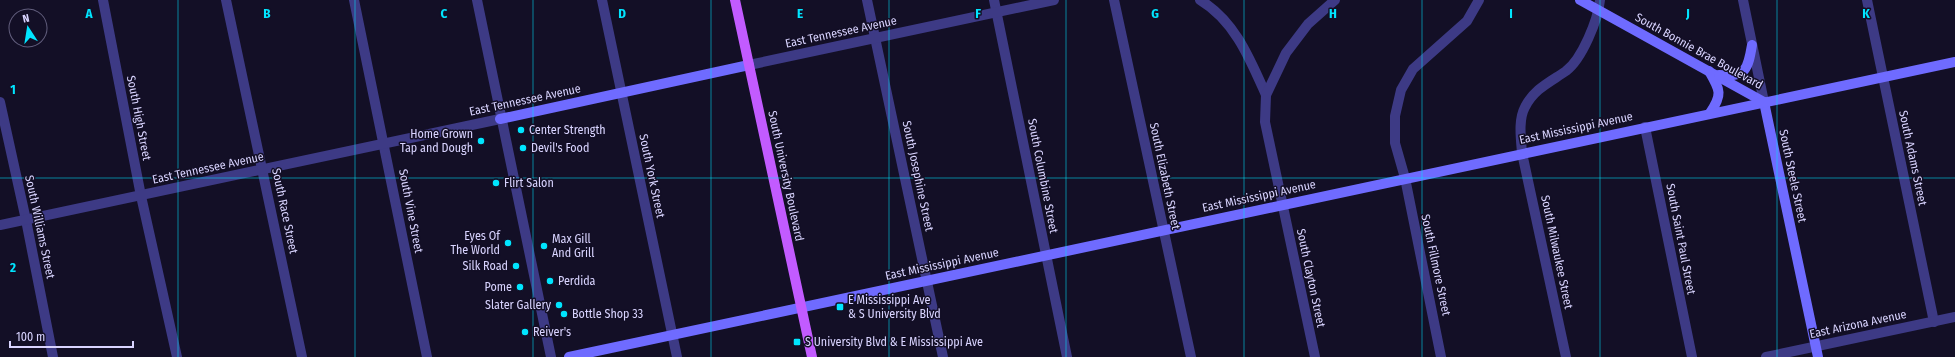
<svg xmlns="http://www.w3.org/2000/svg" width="1955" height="357" font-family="'Fira Sans Condensed',sans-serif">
<rect width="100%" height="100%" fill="#130f26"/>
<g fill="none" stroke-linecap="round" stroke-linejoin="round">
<g stroke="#3d3a85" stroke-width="10">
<path d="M103,0L141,196L177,357"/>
<path d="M226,0L302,357"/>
<path d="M354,0L427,357"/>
<path d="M477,0L551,357"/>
<path d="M602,0L677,357"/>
<path d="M867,0L943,357"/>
<path d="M994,0L1067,357"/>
<path d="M1114,0L1191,357"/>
<path d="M1200,0C1235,21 1250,59 1266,95"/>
<path d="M1743,0L1764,102"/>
<path d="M1867,0L1934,322"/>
<path d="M749,65L1054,0"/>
<path d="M0,102L26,220L53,357"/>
<path d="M1645,127L1692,357"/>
<path d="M0,225L500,119"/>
<path d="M1315,357L1265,122L1266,95L1286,53L1308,24L1335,0"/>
<path d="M1441,357L1405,178L1395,143V116L1401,90L1413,69L1467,21L1479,0"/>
<path d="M1566,357L1522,153C1521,139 1518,120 1525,107C1534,89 1550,82 1566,71C1582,59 1598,20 1600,0"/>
<path d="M1766,357L1955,317"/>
</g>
<g stroke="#6f6bff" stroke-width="10">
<path d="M1580,0L1764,102"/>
<path d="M1709,71C1720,90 1723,94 1710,113"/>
<path d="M1719,75C1746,78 1748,69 1752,45"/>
<path d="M1764,102L1818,357"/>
<path d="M500,119L749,65"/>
<path d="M569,357L1955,62"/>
</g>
<path stroke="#c25bff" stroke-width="10" d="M735,0L812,357"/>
</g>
<path fill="none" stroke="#00e5ff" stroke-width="1" stroke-opacity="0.55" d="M178,0V357M355,0V357M533,0V357M711,0V357M889,0V357M1066,0V357M1244,0V357M1422,0V357M1600,0V357M1777,0V357M0,178H1955"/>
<g fill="#00e5ff" stroke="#130f26" stroke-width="1.5">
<circle cx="521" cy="130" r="4"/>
<circle cx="481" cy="141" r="4"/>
<circle cx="523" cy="148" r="4"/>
<circle cx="496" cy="183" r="4"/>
<circle cx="508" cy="243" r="4"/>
<circle cx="544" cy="246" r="4"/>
<circle cx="516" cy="266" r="4"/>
<circle cx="550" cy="281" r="4"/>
<circle cx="520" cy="287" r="4"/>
<circle cx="559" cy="305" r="4"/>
<rect x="836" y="303" width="8" height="8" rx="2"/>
<circle cx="564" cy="314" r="4"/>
<circle cx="525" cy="332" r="4"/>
<rect x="793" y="338" width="8" height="8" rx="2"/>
</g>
<g text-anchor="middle" stroke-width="3" stroke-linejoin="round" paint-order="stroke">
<g font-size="12" fill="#d9d4ff" stroke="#130f26">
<text transform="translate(841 32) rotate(-12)" y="4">East Tennessee Avenue</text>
<text transform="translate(1699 51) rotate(29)" y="4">South Bonnie Brae Boulevard</text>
<text transform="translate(525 100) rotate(-12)" y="4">East Tennessee Avenue</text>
<text transform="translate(139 118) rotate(79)" y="4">South High Street</text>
<text transform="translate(1576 128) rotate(-12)" y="4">East Mississippi Avenue</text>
<text transform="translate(1913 158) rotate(78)" y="4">South Adams Street</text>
<text transform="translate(208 168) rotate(-12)" y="4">East Tennessee Avenue</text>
<text transform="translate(652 176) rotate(78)" y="4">South York Street</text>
<text transform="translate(786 176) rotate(78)" y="4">South University Boulevard</text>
<text transform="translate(918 176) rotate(78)" y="4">South Josephine Street</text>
<text transform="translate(1043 176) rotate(79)" y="4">South Columbine Street</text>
<text transform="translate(1165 176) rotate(78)" y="4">South Elizabeth Street</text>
<text transform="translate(1793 176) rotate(78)" y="4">South Steele Street</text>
<text transform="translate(1259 196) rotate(-12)" y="4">East Mississippi Avenue</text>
<text transform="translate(285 211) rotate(78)" y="4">South Race Street</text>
<text transform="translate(411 211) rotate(79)" y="4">South Vine Street</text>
<text transform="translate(40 227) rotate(78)" y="4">South Williams Street</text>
<text transform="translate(1681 239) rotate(79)" y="4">South Saint Paul Street</text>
<text transform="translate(1557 252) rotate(78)" y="4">South Milwaukee Street</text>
<text transform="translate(942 264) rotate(-12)" y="4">East Mississippi Avenue</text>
<text transform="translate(1436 265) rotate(78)" y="4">South Fillmore Street</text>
<text transform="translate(1311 278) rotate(78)" y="4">South Clayton Street</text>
<text transform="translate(1858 324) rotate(-12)" y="4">East Arizona Avenue</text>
</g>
<g font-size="12" fill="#d9d4ff" stroke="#130f26" text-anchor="start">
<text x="529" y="134">Center Strength</text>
<text x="473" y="138" text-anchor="end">Home Grown<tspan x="473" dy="14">Tap and Dough</tspan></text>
<text x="531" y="152">Devil's Food</text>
<text x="504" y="187">Flirt Salon</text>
<text x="500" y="240" text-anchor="end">Eyes Of<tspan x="500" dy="14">The World</tspan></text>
<text x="552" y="243">Max Gill<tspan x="552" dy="14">And Grill</tspan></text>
<text x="508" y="270" text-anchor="end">Silk Road</text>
<text x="558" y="285">Perdida</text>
<text x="512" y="291" text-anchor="end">Pome</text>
<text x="848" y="304">E Mississippi Ave<tspan x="848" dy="14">&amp; S University Blvd</tspan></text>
<text x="551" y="309" text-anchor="end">Slater Gallery</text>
<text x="572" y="318">Bottle Shop 33</text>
<text x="533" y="336">Reiver's</text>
<text x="805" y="346">S University Blvd &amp; E Mississippi Ave</text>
</g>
</g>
<g font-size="13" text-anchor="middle" font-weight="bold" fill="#00e5ff" stroke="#130f26" stroke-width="3" stroke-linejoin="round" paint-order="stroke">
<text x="89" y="18">A</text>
<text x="267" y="18">B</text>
<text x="444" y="18">C</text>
<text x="622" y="18">D</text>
<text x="800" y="18">E</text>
<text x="978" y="18">F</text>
<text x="1155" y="18">G</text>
<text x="1333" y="18">H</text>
<text x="1511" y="18">I</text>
<text x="1688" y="18">J</text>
<text x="1866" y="18">K</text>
<text x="13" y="94">1</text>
<text x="13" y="272">2</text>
</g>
<g transform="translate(28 28) rotate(348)"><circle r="19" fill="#130f26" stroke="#625e7d"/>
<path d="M0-3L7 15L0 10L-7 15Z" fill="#00e5ff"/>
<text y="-6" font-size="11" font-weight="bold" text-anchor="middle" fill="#d9d4ff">N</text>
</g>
<path d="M10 341v6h123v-6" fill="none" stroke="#d9d4ff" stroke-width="2"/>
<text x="16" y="341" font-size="12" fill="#d9d4ff" stroke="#130f26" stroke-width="3" paint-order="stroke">100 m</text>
</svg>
